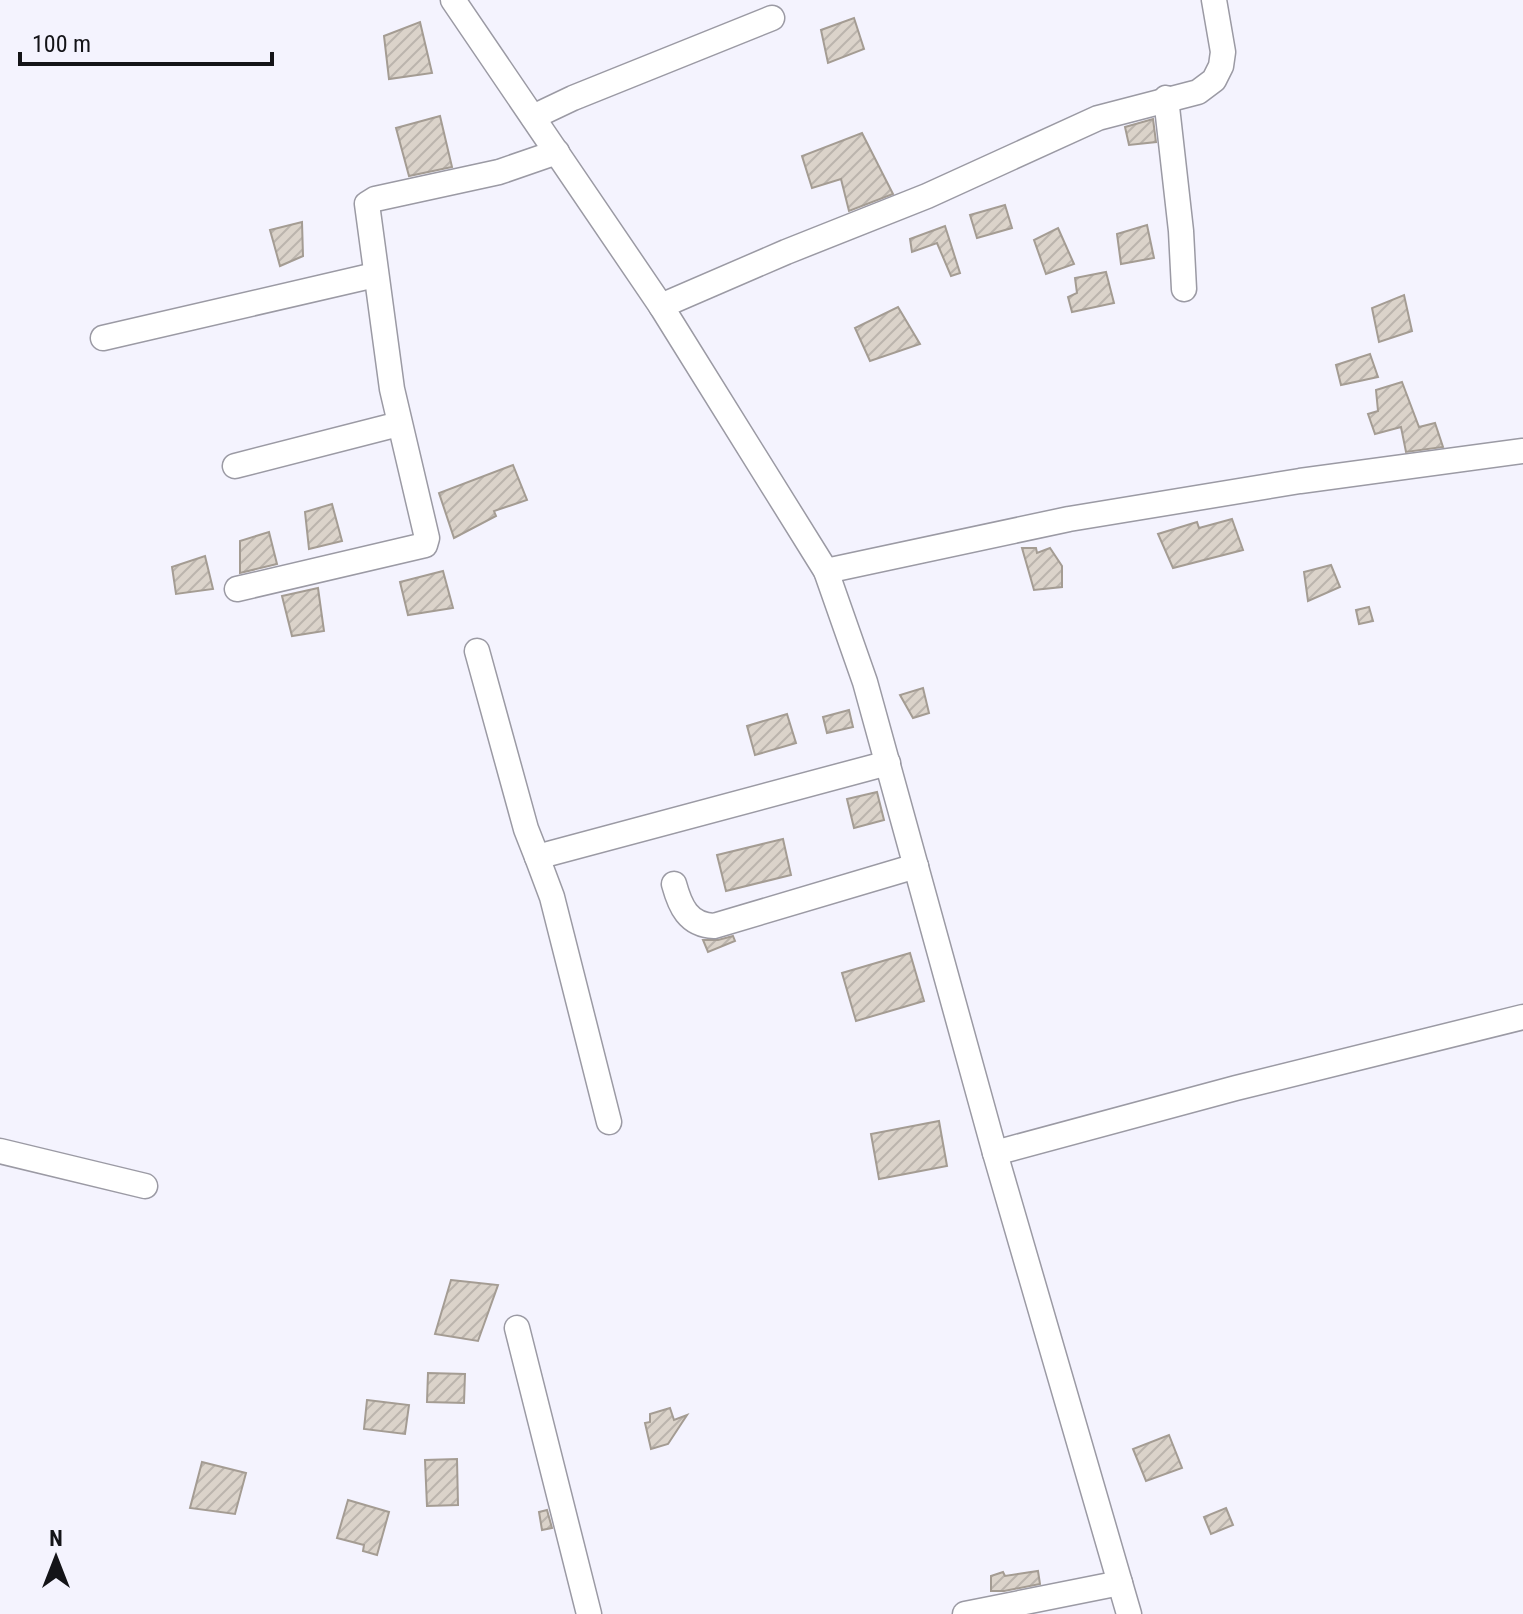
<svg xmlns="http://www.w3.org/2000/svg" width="1523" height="1614" font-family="'Roboto Condensed',sans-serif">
<defs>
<pattern id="building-hatch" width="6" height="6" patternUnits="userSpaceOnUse" patternTransform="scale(2)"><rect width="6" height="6" fill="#dbd3ca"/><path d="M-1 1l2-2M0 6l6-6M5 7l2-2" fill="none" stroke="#bbb4ad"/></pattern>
</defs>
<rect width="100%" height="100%" fill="#f4f3fe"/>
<g fill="url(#building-hatch)" stroke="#a49c93" stroke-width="2">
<path d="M854,18L864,49L828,63L821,30Z"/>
<path d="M420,22L432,73L389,79L384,36Z"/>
<path d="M440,116L452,167L409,176L396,128Z"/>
<path d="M1153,119L1156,142L1129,145L1125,127Z"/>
<path d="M862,133L893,194L849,211L841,179L812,188L802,156Z"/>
<path d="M1005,205L1012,228L977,238L970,215Z"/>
<path d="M302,222L303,256L280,266L270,230Z"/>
<path d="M1147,225L1154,258L1121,264L1117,234Z"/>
<path d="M945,226L960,273L951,276L937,243L912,252L910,239Z"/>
<path d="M1058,228L1074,264L1046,274L1034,240Z"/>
<path d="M1106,272L1114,303L1072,312L1068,297L1077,293L1075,278Z"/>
<path d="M1404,295L1412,331L1379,342L1372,308Z"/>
<path d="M898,307L920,344L870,361L855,328Z"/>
<path d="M1370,354L1378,377L1341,385L1336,365Z"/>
<path d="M1402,382L1419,427L1435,423L1443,447L1406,452L1401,427L1375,434L1368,414L1378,411L1376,390Z"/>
<path d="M513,465L527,500L494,511L496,516L454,538L439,493Z"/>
<path d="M332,504L342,541L309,549L305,512Z"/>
<path d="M1232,519L1243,550L1173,568L1158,534L1197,522L1199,528Z"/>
<path d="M269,532L277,564L240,573V541Z"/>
<path d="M1022,548H1036L1037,553L1050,548L1062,566V587L1034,590Z"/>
<path d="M205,556L213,589L176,594L172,567Z"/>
<path d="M1331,565L1340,587L1308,601L1304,572Z"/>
<path d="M443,571L453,608L408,615L400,582Z"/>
<path d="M318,588L324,631L292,636L282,596Z"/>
<path d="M1369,607L1373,621L1359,624L1356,610Z"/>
<path d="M923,688L929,713L913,718L900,695Z"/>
<path d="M849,710L853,727L827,733L823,717Z"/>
<path d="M787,714L796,743L755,755L747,726Z"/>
<path d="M877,792L884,820L854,828L847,799Z"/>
<path d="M783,839L791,875L726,891L717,855Z"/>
<path d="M733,936L735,941L708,952L703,940H718Z"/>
<path d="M910,953L924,1001L856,1021L842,973Z"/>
<path d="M939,1121L947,1166L879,1179L871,1134Z"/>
<path d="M451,1280L498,1285L478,1341L435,1334Z"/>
<path d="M428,1373L465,1374L464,1403L427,1402Z"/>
<path d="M367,1400L409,1405L405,1434L364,1429Z"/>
<path d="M670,1408L674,1420L687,1415L668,1444L651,1449L645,1423L650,1422V1414Z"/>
<path d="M1169,1435L1182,1468L1146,1481L1133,1449Z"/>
<path d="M457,1459L458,1505L427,1506L425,1460Z"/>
<path d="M202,1462L246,1473L235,1514L190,1508Z"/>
<path d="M348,1500L389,1512L377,1555L363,1551L364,1545L337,1538Z"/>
<path d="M1226,1508L1233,1525L1211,1534L1204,1517Z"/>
<path d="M547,1510L552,1528L542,1530L539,1512Z"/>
<path d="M1038,1571L1040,1584L1004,1591H991V1576L1003,1572L1005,1576Z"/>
</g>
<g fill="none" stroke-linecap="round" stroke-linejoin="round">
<defs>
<g id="minor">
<path d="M453,0L661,306L826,571L865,682L995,1153L1129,1614"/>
<path d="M1166,98L1181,231L1184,289"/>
<path d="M533,117L573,98L772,18"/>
<path d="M661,306L786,252L927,196L1098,118L1198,92L1214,80L1221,66L1223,52L1214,0"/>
<path d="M103,338L375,275"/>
<path d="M235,466L399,424"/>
<path d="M826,571L1069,519L1300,481L1523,451"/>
<path d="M237,589L425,545L427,538L392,389L367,204L375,199L499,172L557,152"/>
<path d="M477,651L526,829L537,857L888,763"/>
<path d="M537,857L552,897L609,1122"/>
<path d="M674,884C680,906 688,925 714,926L916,866"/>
<path d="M0,1151L145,1186"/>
<path d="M995,1153L1236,1088L1523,1017"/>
<path d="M517,1328L589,1614"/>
<path d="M965,1614L1120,1583"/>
</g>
</defs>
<use href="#minor" stroke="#9b9aa4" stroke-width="27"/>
<use href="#minor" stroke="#fff" stroke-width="24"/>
</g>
<g transform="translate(56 1558)" stroke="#f4f3fe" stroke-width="6" paint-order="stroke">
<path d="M0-6L14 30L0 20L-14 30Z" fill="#141418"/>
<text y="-12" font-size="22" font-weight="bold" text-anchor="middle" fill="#141418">N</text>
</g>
<path d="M20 52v12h252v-12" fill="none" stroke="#141418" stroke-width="4"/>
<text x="32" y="52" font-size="24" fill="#141418" stroke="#f4f3fe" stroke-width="6" paint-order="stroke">100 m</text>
</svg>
